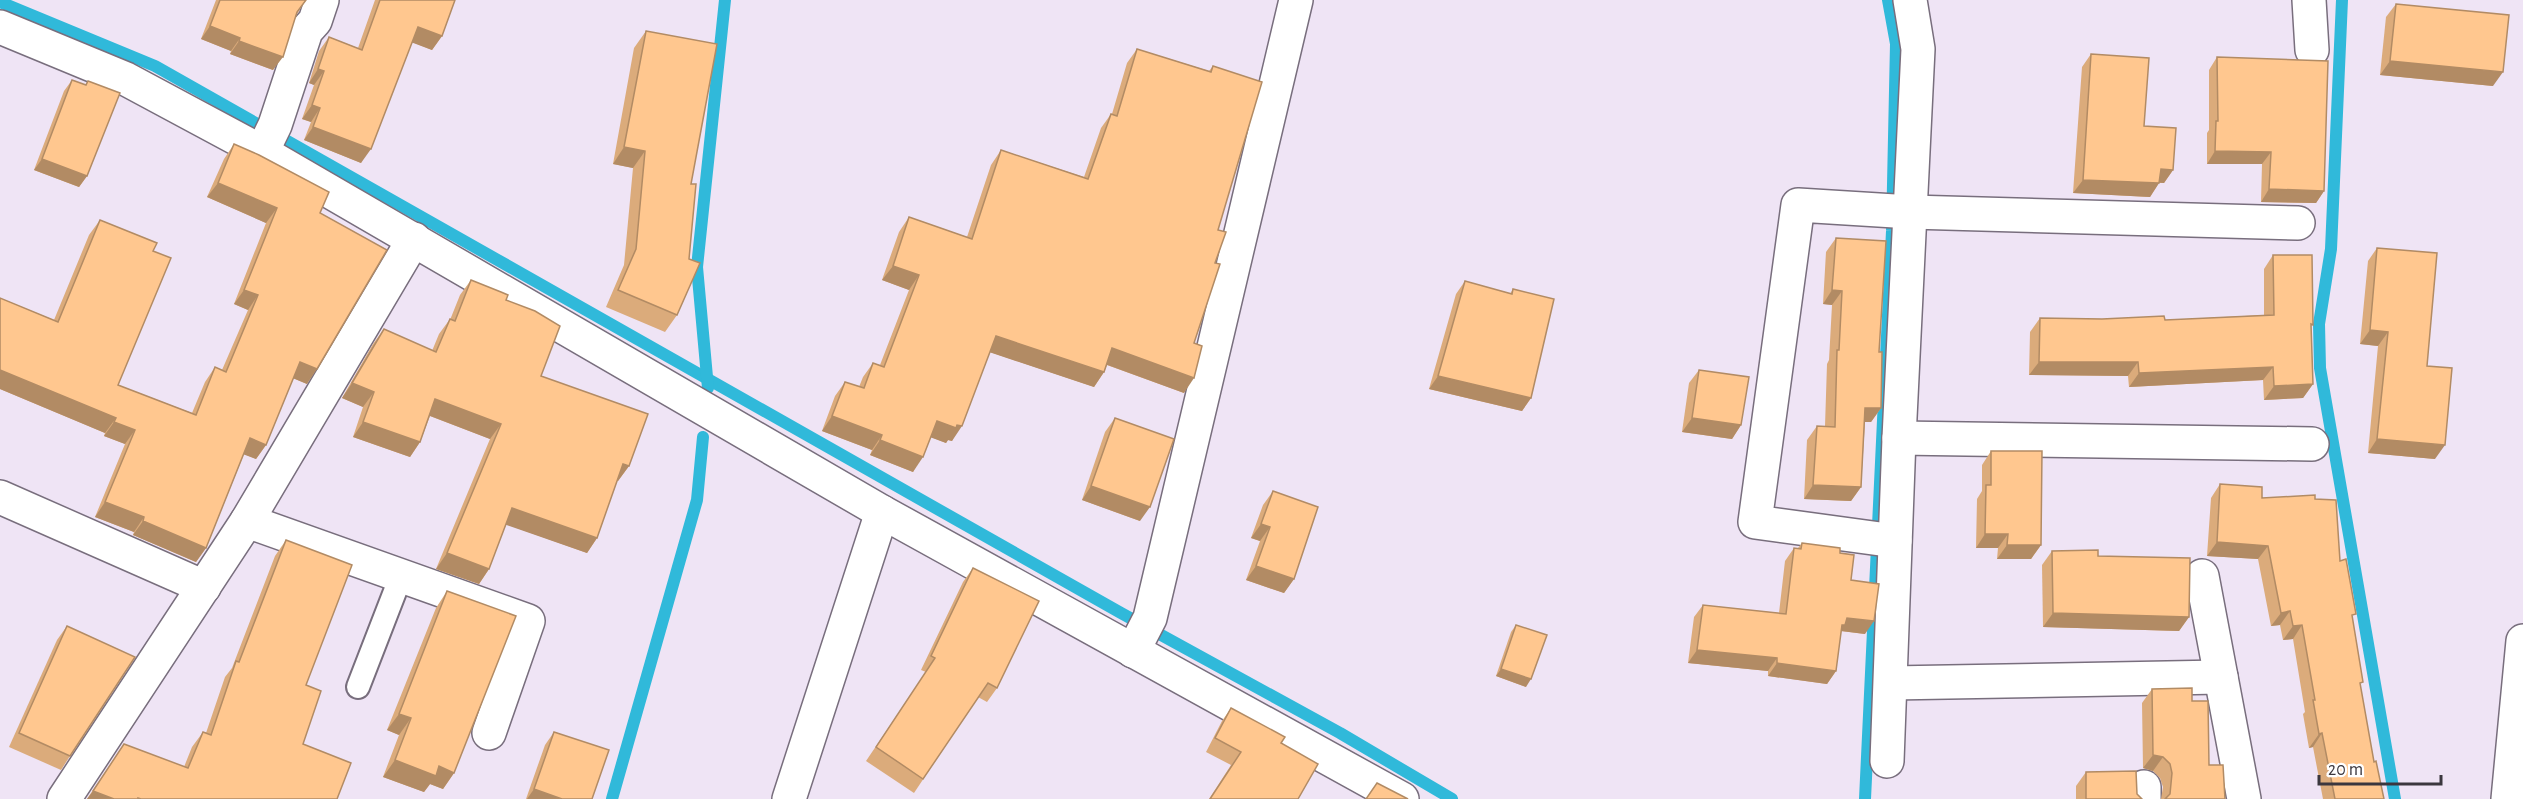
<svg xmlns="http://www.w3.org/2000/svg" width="2523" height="799" font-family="'Alegreya Sans',sans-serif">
<rect width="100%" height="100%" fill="#efe4f5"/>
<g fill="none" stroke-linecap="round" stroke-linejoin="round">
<g stroke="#30b9da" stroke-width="12">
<path d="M2342,0L2331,249L2319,324L2320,368L2395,799"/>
<path d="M0,2L155,66L1121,613L1340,733L1452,799"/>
<path d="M708,388L697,267L725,0"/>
<path d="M612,799L697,500L703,437"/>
<path d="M1865,799L1892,231L1896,44L1888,0"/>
</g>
<defs>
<path id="service" d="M358,687L401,576"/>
<g id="minor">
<path d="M2309,0L2312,50"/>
<path d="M0,27L126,79L262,152L882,512L1402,799"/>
<path d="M262,152L275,125L306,31L315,21L322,0"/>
<path d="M1899,438L2312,444"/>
<path d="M0,497L204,587"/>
<path d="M247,521L528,621L489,733"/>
<path d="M1895,541L1755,522L1798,205L1911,212L2298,223"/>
<path d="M2202,576L2244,799"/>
<path d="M1133,651L1150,618L1296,0"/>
<path d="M1891,683L2221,677"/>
<path d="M1887,761L1899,438L1918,49L1910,0"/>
<path d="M2144,787V799"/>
<path d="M64,799L247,521L414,239"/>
<path d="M789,799L882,512"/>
</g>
<path id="tertiary" d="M2508,799L2523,641"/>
</defs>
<use href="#service" stroke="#786e7d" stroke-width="26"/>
<use href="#minor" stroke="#786e7d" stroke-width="36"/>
<use href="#tertiary" stroke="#786e7d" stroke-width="36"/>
<use href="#service" stroke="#fff" stroke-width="22"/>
<use href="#minor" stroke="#fff" stroke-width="33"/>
<use href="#tertiary" stroke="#fff" stroke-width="33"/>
</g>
<g fill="#dbab7b">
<path d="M216,0H306L297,14L273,70L230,54L231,51L201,39Z"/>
<path d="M375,0H455L442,36L432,50L412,42L361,163L304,140L311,122L302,119L314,85L309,83L319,51L329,37L358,48Z"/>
<path d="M2396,4L2493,86L2380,75L2386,17Z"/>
<path d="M646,31L691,184L677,315L665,332L606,307L624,265L633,168L613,164L634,48Z"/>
<path d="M1137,49L1209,71L1213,66L1218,230L1215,263L1194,343L1184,393L1107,365L1104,372L1094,387L990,352L952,441L948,440L946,443L931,437L913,472L870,455L872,450L822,431L835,396L845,382L859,387L863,377L873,363L880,365L909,290L882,280L899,232L909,217L967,237L991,165L1001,150L1084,177L1101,128L1111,114H1112L1127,63Z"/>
<path d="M2091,54L2144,126L2173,170L2164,183H2159L2150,197L2073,193L2082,67Z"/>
<path d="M2217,57L2324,191L2316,203L2261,202L2262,164H2207V133L2209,130V70Z"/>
<path d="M72,80L85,85L88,81L87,176L79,187L34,170L64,91Z"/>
<path d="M234,144L320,213L307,384L293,378L266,445L256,459L244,454L206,548L196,562L133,535L134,532L95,517L125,444L104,436L105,433L0,389V298L54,320L89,235L100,220L153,251L118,385L192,413L205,382L215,367L222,370L248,310L234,304L266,223L207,197L224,159Z"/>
<path d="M1836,238L1879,352L1881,408L1871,422H1865L1861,487L1851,501L1804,499L1807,440L1817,426H1825L1827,364L1829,360L1832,305L1823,304L1826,252Z"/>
<path d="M2377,248L2427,366L2435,459L2368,453L2378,346L2360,344L2368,261Z"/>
<path d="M2273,255L2311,327L2313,384L2303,398L2264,400L2263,380L2129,387L2128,376L2029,375L2030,332L2040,318L2165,320L2264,315V269Z"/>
<path d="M471,280L506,300L541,376L629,466L618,481H617L597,538L587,553L506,524L489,569L479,584L436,569L490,439L430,416L420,442L410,457L353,437L363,407L342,398L373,344L384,329L432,351L439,334L450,319V320L460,295Z"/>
<path d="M1465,281L1510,294L1513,289L1531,398L1522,411L1429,389L1456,294Z"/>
<path d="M1699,370L1741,425L1732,439L1682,432L1689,383Z"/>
<path d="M1115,418L1140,521L1082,500L1105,432Z"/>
<path d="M1991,451L2041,545L2031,559H1997L1998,548H1976L1977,499L1982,491V465Z"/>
<path d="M2220,484L2262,498L2315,499L2340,561L2352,620L2360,686L2374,762L2384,799H2323L2313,747L2309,748L2303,714L2305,712L2293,639L2283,640L2280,625L2271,626L2258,559L2207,556L2211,498Z"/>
<path d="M1273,491L1294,579L1284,593L1246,580L1260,541L1251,538L1263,505Z"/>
<path d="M286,540L306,685L303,744L337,799H87L124,744L184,767L192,747L203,732L206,733L225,677L232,668L275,556Z"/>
<path d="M1802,543L1840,553L1851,580L1865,634L1841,631L1836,671L1827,684L1768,676V671L1688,663L1694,617L1703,605L1779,613L1785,561L1794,548H1798Z"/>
<path d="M2052,551L2098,556L2189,617L2179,631L2043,627L2042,565Z"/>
<path d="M973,568L997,688L987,702L978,697L914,793L866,761L926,672L921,670L963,582Z"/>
<path d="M447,591L454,773L443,789L430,784L424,792L383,777L399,735L387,730L436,608Z"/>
<path d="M1516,625L1526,687L1496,676L1511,632Z"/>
<path d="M67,626L70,756L61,770L9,747L57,640Z"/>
<path d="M2152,689L2192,701L2209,765L2225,799H2161L2163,787L2160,778L2153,771L2143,768L2142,703Z"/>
<path d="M1231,708L1281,743L1298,799H1209L1231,765L1206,752L1222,721Z"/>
<path d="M554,732L592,799H526L545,745Z"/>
<path d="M2086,772L2137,794L2142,799H2076V786Z"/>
</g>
<g fill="#b28b64">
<path d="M210,26L240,38L231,51L201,39Z"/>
<path d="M418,27L442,36L432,50L408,41Z"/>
<path d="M239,41L283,57L273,70L230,54Z"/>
<path d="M2390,61L2503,72L2493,86L2380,75Z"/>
<path d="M318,69L324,71L314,85L309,83Z"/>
<path d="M312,105L320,108L311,122L302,119Z"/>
<path d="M313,127L371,149L361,163L304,140Z"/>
<path d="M624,147L645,151L633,168L613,164Z"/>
<path d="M2215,151L2271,152L2262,164H2207Z"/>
<path d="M42,159L87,176L79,187L34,170Z"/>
<path d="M2161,169L2173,170L2164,183L2151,182Z"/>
<path d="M2083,180L2159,183L2150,197L2073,193Z"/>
<path d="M218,183L277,208L266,223L207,197Z"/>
<path d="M2269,189L2324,191L2316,203L2261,202Z"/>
<path d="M893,266L919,275L909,290L882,280Z"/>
<path d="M244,290L258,295L248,310L234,304Z"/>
<path d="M1832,290L1842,291L1832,305L1823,304Z"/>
<path d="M2370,330L2388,332L2378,346L2360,344Z"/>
<path d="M996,336L1104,372L1094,387L986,351Z"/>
<path d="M1112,348L1194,378L1184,393L1102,363Z"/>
<path d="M300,362L317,369L307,384L290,377Z"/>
<path d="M2039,362H2138L2128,376L2029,375Z"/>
<path d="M2273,367L2263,380L2129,387L2139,373Z"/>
<path d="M0,370L116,418L105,433L0,389Z"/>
<path d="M1438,376L1531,398L1522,411L1429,389Z"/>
<path d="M352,383L374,392L363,407L342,398Z"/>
<path d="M2313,384L2303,398L2264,400L2274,386Z"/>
<path d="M435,399L501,424L490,439L425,414Z"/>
<path d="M1865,408H1881L1871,422H1856Z"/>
<path d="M832,416L882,435L872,450L822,431Z"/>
<path d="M1692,418L1741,425L1732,439L1682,432Z"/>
<path d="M937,421L962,426L952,441L948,440L946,443L927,436Z"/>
<path d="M114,422L135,430L125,444L104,436Z"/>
<path d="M363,422L420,442L410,457L353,437Z"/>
<path d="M250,438L266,445L256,459L240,453Z"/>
<path d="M2377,439L2445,445L2435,459L2368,453Z"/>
<path d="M880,440L923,457L913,472L870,455Z"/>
<path d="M623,464L629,466L618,481L612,479Z"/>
<path d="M1813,485L1861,487L1851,501L1804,499Z"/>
<path d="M1091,486L1150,507L1140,521L1082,500Z"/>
<path d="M105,502L144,517L134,532L95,517Z"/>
<path d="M512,508L597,538L587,553L501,523Z"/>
<path d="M143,521L206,548L196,562L133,535Z"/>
<path d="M1261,524L1270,527L1260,541L1251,538Z"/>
<path d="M1985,534H2008L1998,548H1976Z"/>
<path d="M2217,542L2268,546L2258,559L2207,556Z"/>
<path d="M2007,545H2041L2031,559H1997Z"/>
<path d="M447,553L489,569L479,584L436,569Z"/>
<path d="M1256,566L1294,579L1284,593L1246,580Z"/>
<path d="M2290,611L2280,625L2271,626L2281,613Z"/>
<path d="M2053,613L2189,617L2179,631L2043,627Z"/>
<path d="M1847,618L1874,621L1865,634L1841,631L1833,638Z"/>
<path d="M2302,625L2293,639L2283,640L2293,626Z"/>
<path d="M1697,650L1777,658L1768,671L1688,663Z"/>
<path d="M1777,663L1836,671L1827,684L1768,676Z"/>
<path d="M1501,669L1531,679L1526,687L1496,676Z"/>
<path d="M399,714L411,718L399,735L387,730Z"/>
<path d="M2322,733L2313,747L2309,748L2319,734Z"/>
<path d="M2153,755L2163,757L2153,771L2143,768Z"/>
<path d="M395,760L439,766L454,773L443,789L430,784L424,792L383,777Z"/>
<path d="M534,789L562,799H527Z"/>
<path d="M93,791L114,799H87Z"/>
</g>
<g fill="#ffc78f" stroke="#b28b64" stroke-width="1.5">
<path d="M220,0H306L297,12L283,57L239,41L240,38L210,26Z"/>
<path d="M380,0H455L442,36L418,27L371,149L313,127L320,108L312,105L324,71L318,69L329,37L362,50Z"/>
<path d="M2396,4L2509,15L2503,72L2390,61Z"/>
<path d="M646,31L717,44L691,184H696L689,259L700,263L677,315L618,290L636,249L645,151L624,147Z"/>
<path d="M1137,49L1211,72L1213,66L1262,82L1218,230L1226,232L1215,263L1220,264L1194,343L1202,346L1194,378L1112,348L1104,372L996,336L962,426L957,425L956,428L937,421L923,457L880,440L882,435L832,416L845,382L864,388L873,363L884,367L919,275L893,266L909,217L972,239L1001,150L1088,179L1111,114L1117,116Z"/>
<path d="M2091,54L2149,58L2144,126L2176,128L2173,170L2161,169L2159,183L2083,180Z"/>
<path d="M2217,57L2328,61L2324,191L2269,189L2271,152L2215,151L2216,121H2218Z"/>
<path d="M72,80L86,85L88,81L120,93L87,176L42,159Z"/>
<path d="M234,144L259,155L329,192L320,213L387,250L317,369L300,362L266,445L250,438L206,548L143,521L144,517L105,502L135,430L114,422L116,418L0,370V298L58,322L100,220L157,243L153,251L171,258L118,385L196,415L215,367L226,372L258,295L244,290L277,208L218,183Z"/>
<path d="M1836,238L1886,241L1879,352H1882L1881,408H1865L1861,487L1813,485L1817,426L1835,427L1837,350H1839L1842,291L1832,290Z"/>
<path d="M2377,248L2437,253L2427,366L2452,368L2445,445L2377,439L2388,332L2370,330Z"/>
<path d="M2273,255H2312L2313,325L2311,324L2313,384L2274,386L2273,367L2139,373L2138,362H2039L2040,318L2102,319L2164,316L2165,320L2274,315Z"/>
<path d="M471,280L501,292L508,295L506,300L535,311L560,326L541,376L648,414L629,466L623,464L597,538L512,508L489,569L447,553L501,424L435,399L420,442L363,422L374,392L352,383L384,329L436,352L450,319L455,321Z"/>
<path d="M1465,281L1512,294L1513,289L1554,299L1531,398L1438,376Z"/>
<path d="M1699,370L1749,377L1741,425L1692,418Z"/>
<path d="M1115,418L1174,439L1150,507L1091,486Z"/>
<path d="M1991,451H2042L2041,545H2007L2008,534H1985L1986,485H1991Z"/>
<path d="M2220,484L2262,487V498L2315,495V499L2336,500L2340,561L2346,559L2356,614L2352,615L2363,682L2360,683L2374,762L2376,761L2384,799H2335L2322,733L2319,734L2313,700H2315L2302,625L2293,626L2290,611L2281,613L2268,546L2217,542Z"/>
<path d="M1273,491L1318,507L1294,579L1256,566L1270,527L1261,524Z"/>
<path d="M286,540L352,565L306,685L321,691L303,744L351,763L337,799H141L138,798V799H114L93,791L124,744L188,768L203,732L211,735L236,661L239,662Z"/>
<path d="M1802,543L1840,548V553L1854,555L1851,580L1879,584L1874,621L1847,618L1845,625H1842L1836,671L1777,663V658L1697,650L1703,605L1786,614L1794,548L1801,549Z"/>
<path d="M2098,550V556L2190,558L2189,617L2053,613L2052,551Z"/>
<path d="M973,568L1039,601L997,688L988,683L923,779L876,747L935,658L931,656Z"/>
<path d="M447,591L516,616L454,773L439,766L436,776L395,760L411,718L399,714Z"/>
<path d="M1516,625L1547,635L1531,679L1501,669Z"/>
<path d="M67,626L135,657L70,756L19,733Z"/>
<path d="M2192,688V701H2208L2209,765H2223L2225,799H2165L2170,794L2172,773L2170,764L2163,757L2153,755L2152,689Z"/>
<path d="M1231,708L1285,737L1281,743L1318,764L1298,799H1210L1241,752L1215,738Z"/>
<path d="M554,732L609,750L592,799H562L534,789Z"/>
<path d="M2136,771L2137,794L2142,799H2086V772Z"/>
<path d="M1377,783L1408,799H1366Z"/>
</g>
<path d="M2319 775v9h122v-9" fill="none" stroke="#3b373e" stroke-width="3"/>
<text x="2328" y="775" font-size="18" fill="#3b373e" stroke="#ffffff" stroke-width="4.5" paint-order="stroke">20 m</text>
</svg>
